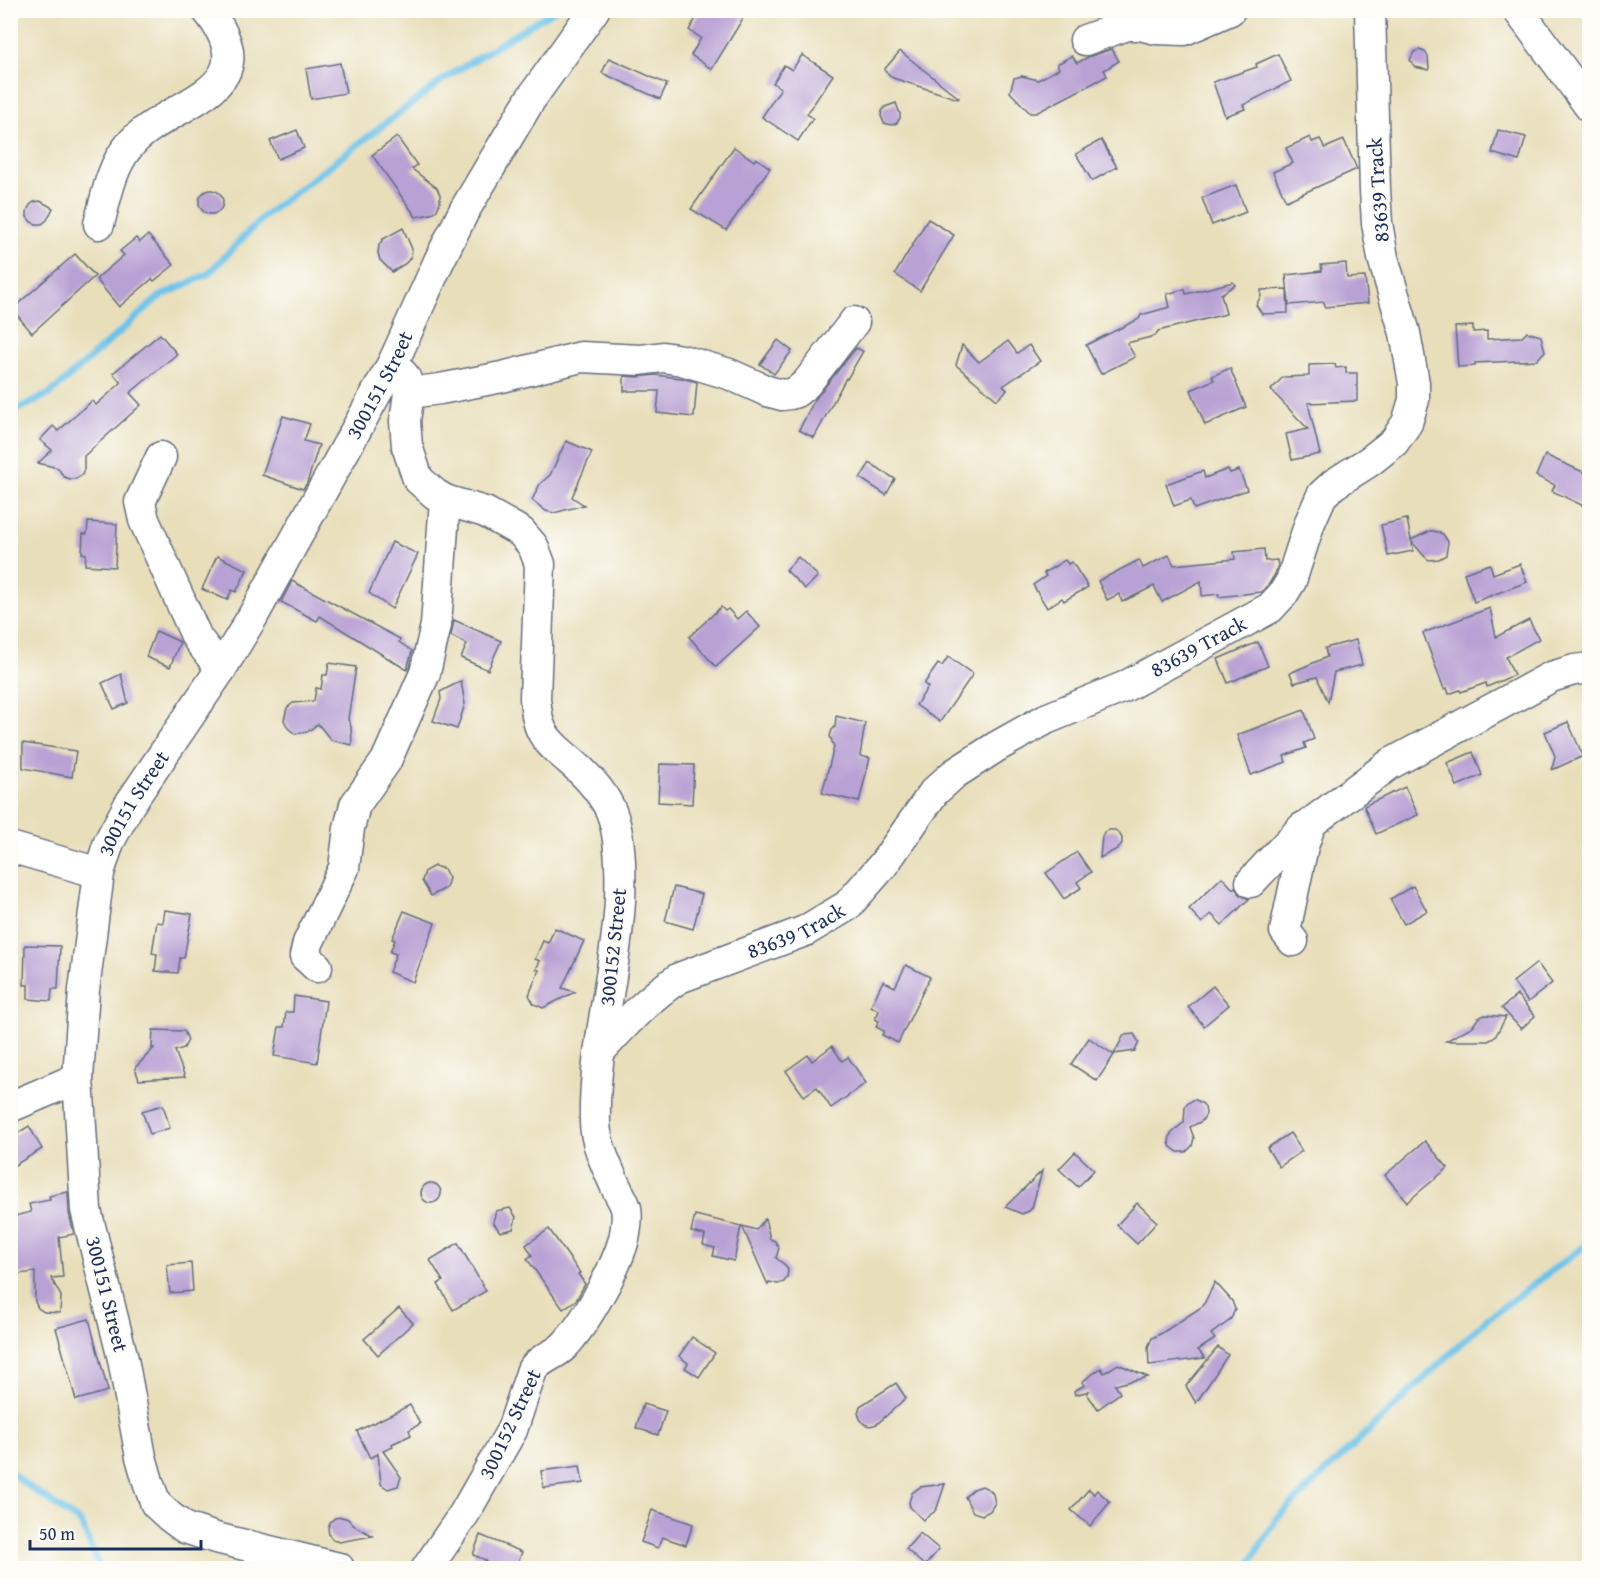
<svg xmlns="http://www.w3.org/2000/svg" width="1600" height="1579" font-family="'Gentium Book Plus',serif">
<rect width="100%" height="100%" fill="#fdfcf7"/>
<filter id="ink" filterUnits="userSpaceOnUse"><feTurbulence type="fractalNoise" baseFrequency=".0167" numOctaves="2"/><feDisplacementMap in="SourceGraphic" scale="12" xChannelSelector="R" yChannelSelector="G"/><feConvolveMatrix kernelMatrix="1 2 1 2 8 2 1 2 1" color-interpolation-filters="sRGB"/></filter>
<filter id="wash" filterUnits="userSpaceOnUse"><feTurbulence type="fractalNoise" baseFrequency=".008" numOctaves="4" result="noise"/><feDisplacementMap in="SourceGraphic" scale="24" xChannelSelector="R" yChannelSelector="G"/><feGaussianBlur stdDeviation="1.35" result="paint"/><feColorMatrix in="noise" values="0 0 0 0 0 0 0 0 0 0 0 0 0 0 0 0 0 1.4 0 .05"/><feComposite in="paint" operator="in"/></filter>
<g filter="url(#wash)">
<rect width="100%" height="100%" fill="#e8deba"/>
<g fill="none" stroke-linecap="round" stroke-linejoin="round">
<g stroke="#6cc2e9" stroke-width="7">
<path d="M10,413L51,393L159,297L208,274L265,215L444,79L554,10"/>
<path d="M10,1471L21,1481L81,1523L100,1568"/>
<path d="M1247,1568L1277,1518L1395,1406L1487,1319L1590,1242"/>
</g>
</g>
<g id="blocks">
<g fill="#b8a1d4">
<path d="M701,10H748L712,69L691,55L701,38L689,30Z"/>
<path d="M1112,49L1119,61L1104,70L1107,76L1036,113H1030L1010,92L1014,78L1022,76L1038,80L1059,69L1057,64L1072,56L1077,63L1088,57Z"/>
<path d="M1419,50L1425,52L1428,56L1429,70L1415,67L1410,60L1414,52Z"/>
<path d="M900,51L959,98L958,99L893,78L884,70Z"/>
<path d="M1278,54L1291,81L1243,105L1245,109L1225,116L1213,82L1257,67L1256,64Z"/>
<path d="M802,55L833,75L807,114L813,118L798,141L762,117L781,88L773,83L784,65L792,70Z"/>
<path d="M609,58L667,84L660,99L602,73Z"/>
<path d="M340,63L346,93L311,99L306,69Z"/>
<path d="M896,103L900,114V118L897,123L892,125L884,123L881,116L882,111L885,107Z"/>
<path d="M297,130L304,148L278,159L270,141Z"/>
<path d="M1498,130L1526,137L1519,161L1492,153Z"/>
<path d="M397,137L417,165L412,169L437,188L440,195V202L437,210L431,214L416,217L372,155Z"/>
<path d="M1310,137L1312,142L1320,139L1325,148L1344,140L1357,169L1286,201L1273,172L1293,163L1286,148Z"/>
<path d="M1101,140L1117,167L1092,181L1076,154Z"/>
<path d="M734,147L754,161L756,158L770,168L726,230L691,209Z"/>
<path d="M1236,185L1246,212L1212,225L1202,198Z"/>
<circle cx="211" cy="202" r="12"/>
<path d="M40,201L53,208L47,220L42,224H36L31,222L27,217V211L30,205L34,202Z"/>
<path d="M928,219L954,235L920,291L895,274Z"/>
<path d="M403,228L412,249L411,257L406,263L392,272L380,260L378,253L379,245L383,239Z"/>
<path d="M148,235L174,265L154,281L152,279L119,307L96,279L124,255L120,251L136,238L140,242Z"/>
<path d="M75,254L95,276L32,333L12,309Z"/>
<path d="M1346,263L1347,278L1365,277L1368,303L1325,307L1324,302L1289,305L1286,275L1322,271L1321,265Z"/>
<path d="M1233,282L1235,285L1221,294L1226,314L1158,331L1155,336L1127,343L1135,357L1101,374L1086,345L1139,319L1141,315L1170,307L1167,294L1185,289L1186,294Z"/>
<path d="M1287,289L1288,313L1262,314L1256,305L1261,296V290Z"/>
<path d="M1473,326V332L1487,331V339L1522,337L1527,332L1541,336L1545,351L1537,360L1475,363V366L1458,367L1455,327Z"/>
<path d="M160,334L177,354L130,393L141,405L84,456V469L82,475L76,479H70L64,477L58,468L38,463L52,450L40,440L53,426L58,431L92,401L96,405L121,383L113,373Z"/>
<path d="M778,340L792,351L774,374L760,364Z"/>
<path d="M1008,341L1017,353L1029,345L1040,361L1003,386L1007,390L997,400L956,365L962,345L979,362Z"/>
<path d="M856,348L863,351L847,379L846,378L814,438L799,430L815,399Z"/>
<path d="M1335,364L1336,368L1346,367V373H1357V401L1308,403L1320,454L1292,460L1286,434L1308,429L1271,390L1283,377L1309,376V365Z"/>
<path d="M1230,368L1246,407L1205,425L1191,390L1214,380L1212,376Z"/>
<path d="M655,375L681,378L697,382L694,417L657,413L659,391H624V376L639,377Z"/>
<path d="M283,416L310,424L304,441L319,445L307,483L303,489L262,475Z"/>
<path d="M566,441L592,452L572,497L584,505L554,513L546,511L532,500L540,484L550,475Z"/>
<path d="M1545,455L1590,475V509L1552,491L1555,485L1536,476Z"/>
<path d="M870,463L895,479L886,495L860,478Z"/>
<path d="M1228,469L1230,473L1239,470L1247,490L1194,509L1191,500L1174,506L1166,484L1203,471L1205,478Z"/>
<path d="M1407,519L1411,540L1430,531H1434L1443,534L1448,542L1446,555L1439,559L1429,560L1425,557L1412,542L1413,551L1388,556L1381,525Z"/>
<path d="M88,522L117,524L115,567L85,565L86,554L82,553L83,534H87Z"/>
<path d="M392,542L418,554L392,609L369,593Z"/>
<path d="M1264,549L1265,561L1277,560L1278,566L1275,574L1269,584L1261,592L1219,597V594L1202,596L1201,581L1162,602L1154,586L1122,602L1119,594L1107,600L1098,581L1139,560L1143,568L1169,555L1174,565L1235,559L1234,552Z"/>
<path d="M217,556L247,570L236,592L232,590L227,600L202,589Z"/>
<path d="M798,557L818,576L805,589L786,570Z"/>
<path d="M1065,560L1068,564L1072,562L1088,587L1064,601L1062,598L1047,608L1033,585L1046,576L1044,573Z"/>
<path d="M1490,564L1493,574L1520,564L1527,582L1474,602L1464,573Z"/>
<path d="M292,581L400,639L399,642L412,651L407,670L320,616L317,621L281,602Z"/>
<path d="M721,607L725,611L728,609L737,619L746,611L760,627L716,667L689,637Z"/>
<path d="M1490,608L1496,637L1529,620L1539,639L1506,657L1514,675L1487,687L1486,683L1461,692L1460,690L1449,694L1447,688L1444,689L1423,633Z"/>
<path d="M454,620L501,641L488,670L461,658L467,644L451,636Z"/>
<path d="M156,631L180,642L170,667L146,657Z"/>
<path d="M1356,640L1362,665L1334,672L1328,702L1317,677L1294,683L1290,673L1327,657L1325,648Z"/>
<path d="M1258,642L1268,666L1228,683L1218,659Z"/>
<path d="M948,657L973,674L940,722L916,705L928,687L924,684L938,664L942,666Z"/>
<path d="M329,663L356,667L348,719L351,727L352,745L331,740L318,724L307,732L295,734L288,728L284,720L287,708L293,703L314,701L316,688L321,689L323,675H327Z"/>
<path d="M121,674L128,703L114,709L102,683Z"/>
<path d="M461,681L465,704L457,729L433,721L441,699L440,692Z"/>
<path d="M1304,710L1314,739L1304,743L1306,748L1284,756L1286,762L1251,775L1237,735Z"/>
<path d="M836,716L865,723L860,756L870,758L859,802L822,793L834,747L830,736L832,730L835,727Z"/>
<path d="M1568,722L1583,756L1552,770L1555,756L1545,732Z"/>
<path d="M23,743L76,751L72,777L23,768Z"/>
<path d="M1473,752L1482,775L1457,786L1447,763Z"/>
<path d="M660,764L694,765L692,804L658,802Z"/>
<path d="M1405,787L1418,815L1376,834L1364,806Z"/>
<path d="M1109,830H1115L1119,833L1122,838V843L1119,848L1100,858L1102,837L1104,832Z"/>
<path d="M1077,852L1091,872L1077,882L1081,888L1064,899L1046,873Z"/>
<path d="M434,866L444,869L449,878L446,888L431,896L422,881L425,871Z"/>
<path d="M1222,877L1233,889L1235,887L1240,895L1249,899L1222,925L1211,914L1202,923L1189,909Z"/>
<path d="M1413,886L1427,911L1404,924L1390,899Z"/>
<path d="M674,887L702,894L693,929L665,921Z"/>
<path d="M165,910L192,914L184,958H180L178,973L155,971L157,954L152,953L157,922L163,923Z"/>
<path d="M404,911L435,923L413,982L389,972L396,954L390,952L395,940L392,939Z"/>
<path d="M555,928L584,941L562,988L575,992L543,1008L534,1004L529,995L539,970L536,969L540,961L535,959L543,941L548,943Z"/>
<path d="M25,945L60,946L58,989H52L51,1001L28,999V985H24Z"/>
<path d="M1537,963L1552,983L1528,1002L1513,982Z"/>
<path d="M906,965L930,977L898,1043L882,1035L884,1031L876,1027L879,1021L875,1019L879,1011L871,1006L883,981L895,987Z"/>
<path d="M1213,986L1229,1005L1204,1026L1188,1007Z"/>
<path d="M1517,995L1535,1016L1521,1029L1502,1008Z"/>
<path d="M294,996L326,1001L317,1063L274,1056L279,1027H284L286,1012H293Z"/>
<path d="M1485,1015L1506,1017L1495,1037L1492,1039L1488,1041H1446L1473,1026L1478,1018Z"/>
<path d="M153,1030L184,1031L188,1040L184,1048L175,1051L185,1077L139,1080L135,1068L154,1048H152Z"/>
<path d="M1134,1034L1139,1042L1135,1051L1114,1054L1124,1035Z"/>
<path d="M1089,1038L1114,1055L1097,1081L1071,1064Z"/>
<path d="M832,1046L842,1061L848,1057L866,1083L831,1108L817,1087L804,1096L786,1071L808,1055L812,1061Z"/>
<path d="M1193,1100H1196L1203,1104L1205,1107L1206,1114L1202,1121L1190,1127L1194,1138L1192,1146L1186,1152H1178L1171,1147L1169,1143L1170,1135L1184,1122L1185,1107L1187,1104Z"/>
<path d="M163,1105L170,1128L150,1134L142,1111Z"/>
<path d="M29,1126L42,1149L10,1168V1138Z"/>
<path d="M1290,1133L1302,1151L1279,1167L1267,1148Z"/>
<path d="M1425,1141L1448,1168L1407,1202L1385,1175Z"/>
<path d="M1075,1152L1094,1170L1078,1187L1059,1169Z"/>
<path d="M1042,1171L1032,1208L1029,1211L1022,1214L1005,1207Z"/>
<circle cx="431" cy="1193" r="10"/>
<path d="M68,1192L69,1214L74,1234L59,1237L63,1277L51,1278L61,1296L60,1313L44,1312L38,1308L35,1302V1272L10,1275V1217L31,1212L29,1204L50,1200L49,1196Z"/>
<path d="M1137,1203L1157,1222L1137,1244L1117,1225Z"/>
<path d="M510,1208L516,1217L513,1229L500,1232L493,1222L496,1211Z"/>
<path d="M695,1215L741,1226L734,1261L713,1256L715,1248L703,1245L705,1235L691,1232Z"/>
<path d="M765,1219L770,1239L775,1241L779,1248L776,1258L785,1265L788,1270L787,1277L784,1282L778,1284L769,1282L768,1285L742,1226L756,1230Z"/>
<path d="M549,1229L580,1273L578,1274L585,1284L576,1300L563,1309L527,1259L532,1255L526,1245Z"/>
<path d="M458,1243L486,1291L453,1310L438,1284L443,1281L430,1260Z"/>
<path d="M191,1263L193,1291L170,1293L167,1265Z"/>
<path d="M1215,1282L1232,1301L1235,1309L1232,1317L1229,1321L1211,1334L1215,1339L1198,1350L1205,1358L1149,1365L1148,1347L1152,1338L1162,1333L1203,1306Z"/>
<path d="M399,1308L413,1323L378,1355L364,1339Z"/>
<path d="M89,1319L108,1391L76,1400L56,1328Z"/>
<path d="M692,1337L715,1353L699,1377L685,1368L688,1363L679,1356Z"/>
<path d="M1218,1347L1228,1355L1196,1403L1186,1386Z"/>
<path d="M1118,1364L1148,1377L1115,1385L1120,1393L1098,1409L1087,1394L1089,1391L1075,1395L1074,1391L1085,1385L1082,1382L1101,1368L1104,1373Z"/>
<path d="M896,1383L906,1398L877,1424L870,1426L864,1424L860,1419L858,1413L860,1406Z"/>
<path d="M643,1404L666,1411L658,1435L636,1428Z"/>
<path d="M410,1405L420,1424L409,1430L411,1435L392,1444L393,1447L383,1451L401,1477L398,1486L388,1489L381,1484L378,1454L370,1458L357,1431Z"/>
<path d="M580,1466L583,1483L544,1488L541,1471Z"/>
<path d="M945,1484L937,1508L934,1512L923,1520L910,1507L909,1502L912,1493L920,1487Z"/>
<path d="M982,1486L990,1490L993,1494L995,1503L990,1511L982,1515L973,1512L965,1497L974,1489Z"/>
<path d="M1089,1489L1094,1494L1097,1490L1110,1502L1090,1526L1071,1510Z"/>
<path d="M652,1510L693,1524L686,1545L662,1537L658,1548L641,1542Z"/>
<path d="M342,1517L348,1519L353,1525L373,1536L339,1542L333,1540L329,1535L328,1528L330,1522L335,1518Z"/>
<path d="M920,1533L939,1549L925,1566L906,1549Z"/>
<path d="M480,1535L522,1552L515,1569H497L484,1563L486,1560L473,1555Z"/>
</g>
</g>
</g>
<g filter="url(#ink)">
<use href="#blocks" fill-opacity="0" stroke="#636c7e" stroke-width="1.5"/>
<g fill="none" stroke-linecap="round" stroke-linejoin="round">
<defs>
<g id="minor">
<path d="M1518,10L1590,107"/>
<path d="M1085,40L1127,25H1140L1156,29L1184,30L1230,10"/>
<path d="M99,224C106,198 111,167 129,146C166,100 274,94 207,10"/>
<path d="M393,363L405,377L409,393L405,421L407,446L418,479L435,494L445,500L485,512L521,532L533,546L540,564L535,698C536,709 537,723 543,733C549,744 559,751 568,759C586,774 608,797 614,820C621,845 621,875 620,901C616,975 593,1048 595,1123C596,1145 607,1167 616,1187C619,1194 624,1201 626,1208C628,1218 626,1229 624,1239C616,1269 585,1324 564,1346C554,1356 540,1358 532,1370L512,1430L464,1514L427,1568"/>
<path d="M409,393L440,389L502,377L581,357L640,360L663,357L682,360L729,374L767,391L782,395L790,394L796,392L806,384L854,322"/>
<path d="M161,457L140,502L144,520L197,638L221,669"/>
<path d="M10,847L99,873"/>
<path d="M1251,882L1302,828L1311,823"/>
<path d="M1293,941L1285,931L1303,846L1311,823L1390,764L1551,677L1574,670L1590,668"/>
<path d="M317,967L305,956L308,943L344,868L349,828L355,805L386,761L425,673L436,625L445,500"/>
<path id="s1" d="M600,1051C625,1024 648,998 679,978L805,931L847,906L883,865L934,792L954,774L996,747L1046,719L1124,687L1270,608L1283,594L1291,581L1310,522L1322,495L1334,484L1370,461L1394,442L1407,423L1414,400V383L1405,333L1383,258L1377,223L1375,190L1370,10"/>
<path d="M10,1107L78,1078"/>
<path id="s2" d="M339,1568L216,1538L185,1528L169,1516L156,1504L149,1485L141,1457L123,1359L86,1210L78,1078L84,990L99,873L109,842L129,805L221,669L253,616L393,363L439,261L464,211L530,100L594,10"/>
</g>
</defs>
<use href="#minor" stroke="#636c7e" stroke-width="33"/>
<use href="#minor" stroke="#fff" stroke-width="30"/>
</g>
</g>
<g text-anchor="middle" stroke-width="6" stroke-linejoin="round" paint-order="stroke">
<g font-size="21" fill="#1b2f5e" stroke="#fdfcf7">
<text transform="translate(1378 190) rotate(-94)" y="7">83639 Track</text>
<text dy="7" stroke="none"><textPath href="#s2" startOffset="1402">300151 Street</textPath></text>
<text dy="7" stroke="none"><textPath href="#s1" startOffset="738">83639 Track</textPath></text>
<text dy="7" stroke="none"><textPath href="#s2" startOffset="916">300151 Street</textPath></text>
<text dy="7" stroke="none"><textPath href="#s1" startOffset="234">83639 Track</textPath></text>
<text transform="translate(613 947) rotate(-84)" y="7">300152 Street</text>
<text transform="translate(107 1294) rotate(76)" y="7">300151 Street</text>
<text transform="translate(510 1424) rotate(-65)" y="7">300152 Street</text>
</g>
</g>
<rect width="1600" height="1579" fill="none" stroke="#fdfcf7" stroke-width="36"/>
<path d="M30 1540v9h171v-9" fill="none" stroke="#1b2f5e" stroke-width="3"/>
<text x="39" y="1540" font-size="18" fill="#1b2f5e" stroke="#fdfcf7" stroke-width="4.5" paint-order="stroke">50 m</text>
</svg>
